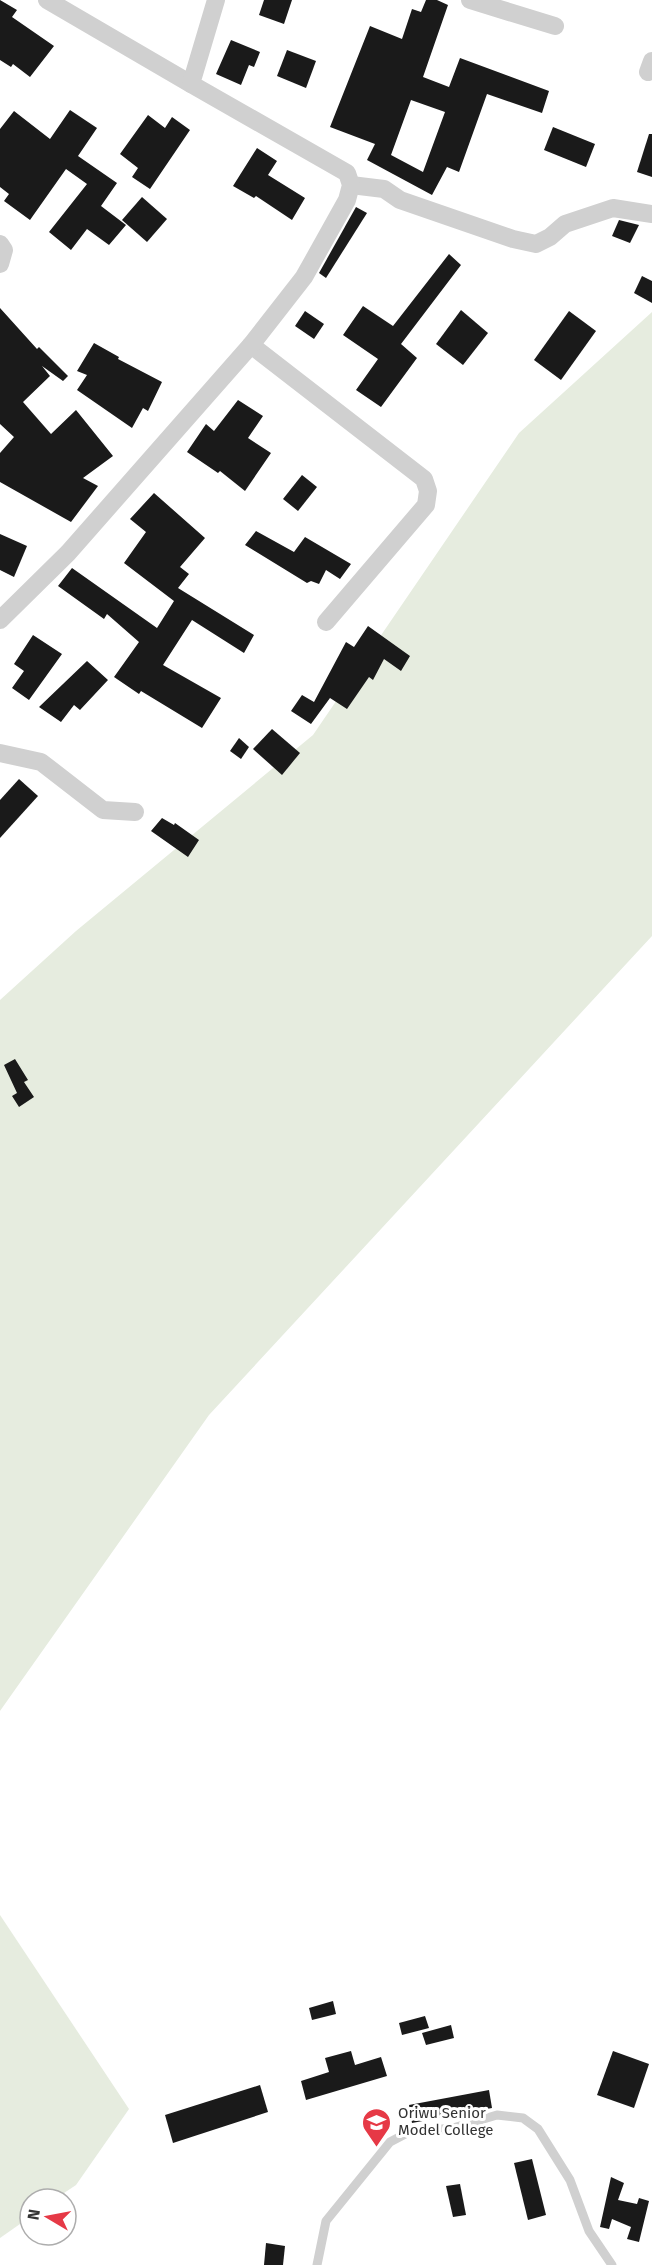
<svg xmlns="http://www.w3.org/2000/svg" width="652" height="2265" font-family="'Fira Sans',sans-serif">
<rect width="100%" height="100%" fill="#fff"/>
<g fill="#e6ecdf">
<path d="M652,312V936L209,1415L0,1711V1000L76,931L313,735L519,433Z"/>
<path d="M0,1915L129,2109L76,2185L55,2199H30V2217L0,2238Z"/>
</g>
<g fill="#1a1a1a" fill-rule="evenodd">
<path d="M0,0L17,10L12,17L54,46L30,77L13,64L11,67L0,60Z"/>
<path d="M264,0H292L284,24L259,15Z"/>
<path d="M426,0H437L448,5L423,77L449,87L460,58L549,91L542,113L487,94L459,172L447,167L432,195L367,160L375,144L330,127L370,26L402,39L412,9L421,12ZM411,100L445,112L423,172L391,155Z"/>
<path d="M231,40L260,52L254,67L249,65L241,85L216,74Z"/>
<path d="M287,50L316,61L306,88L277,76Z"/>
<path d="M70,110L97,128L78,156L117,183L101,206L126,225L109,245L87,229L71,250L49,232L87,184L66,169L30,220L4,201L9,194L0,187V129L14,111L50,139Z"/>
<path d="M148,115L165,128L172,117L190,130L150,189L132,177L138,168L120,154Z"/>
<path d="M553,127L595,144L586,167L544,150Z"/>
<path d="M649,134H652V177L637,172Z"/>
<path d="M257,148L277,161L268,175L305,198L292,220L256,196L254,198L233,186Z"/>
<path d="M142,197L167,219L147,242L122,220Z"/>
<path d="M356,207L367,213L326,278L319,273Z"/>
<path d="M619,220L639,225L630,243L612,236Z"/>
<path d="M449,254L461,265L401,344L417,358L381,407L356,390L378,359L343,335L363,306L393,326Z"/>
<path d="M642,276L652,281V303L634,293Z"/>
<path d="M0,308L37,349L39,347L68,376L63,381L42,366L50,376L23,402L51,434L76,410L113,456L83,478L98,486L71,522L0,482V453L14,437L0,424Z"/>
<path d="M461,310L488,333L463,365L436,344Z"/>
<path d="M305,311L324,324L314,339L295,326Z"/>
<path d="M569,311L596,331L561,380L534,360Z"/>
<path d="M94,343L119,357L118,359L162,382L148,411L143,408L132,428L77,390L87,375L77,371Z"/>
<path d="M238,400L263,416L248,438L271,453L245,491L220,471L218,473L187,452L206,424L214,431Z"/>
<path d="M302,475L317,487L298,511L283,499Z"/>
<path d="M154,493L205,538L180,567L189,574L178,588L254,635L244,653L192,620L163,665L221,698L202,728L141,691L139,694L114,677L139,642L107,614L104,619L58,586L72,568L157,628L174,601L124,563L146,532L130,519Z"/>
<path d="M256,531L294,552L305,537L351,564L340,579L326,570L319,584L311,581L307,583L245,545Z"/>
<path d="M0,534L27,546L14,577L0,570Z"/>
<path d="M368,626L410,656L401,671L384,659L373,680L369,677L347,709L330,698L311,724L291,711L302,695L314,702L346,642L354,647Z"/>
<path d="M33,635L62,654L29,700L12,688L24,671L14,664Z"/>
<path d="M87,661L108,680L80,710L74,705L61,722L39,707Z"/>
<path d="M272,729L300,753L282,775L253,749Z"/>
<path d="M239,738L249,747L241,759L230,751Z"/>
<path d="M19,779L38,796L0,838V800Z"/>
<path d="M162,818L174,825L175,823L199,840L188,857L151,831Z"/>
<path d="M15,1059L28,1080L24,1082L34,1097L19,1107L12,1096L17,1093L4,1065Z"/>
<path d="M333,2001L336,2014L312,2020L309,2008Z"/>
<path d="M425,2016L429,2028L402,2035L399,2023Z"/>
<path d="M451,2025L454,2038L426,2045L422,2033Z"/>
<path d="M351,2051L355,2065L381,2057L387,2076L306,2100L301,2081L329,2072L325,2058Z"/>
<path d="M613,2051L649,2064L634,2108L597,2095Z"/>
<path d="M260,2085L268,2112L173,2143L165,2115Z"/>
<path d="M489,2090L492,2108L412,2123L409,2105Z"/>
<path d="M532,2159L546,2215L528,2220L514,2163Z"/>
<path d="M611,2177L624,2183L618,2200L637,2204L639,2198L649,2201L639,2242L627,2239L631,2227L612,2219L609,2229L600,2227Z"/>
<path d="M460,2184L466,2215L453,2217L446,2186Z"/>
<path d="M266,2243L285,2246L283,2265H264Z"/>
</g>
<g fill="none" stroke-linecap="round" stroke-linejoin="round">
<path stroke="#d0d0d0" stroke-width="9" d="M317,2265L326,2221L390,2142L409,2132L453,2128L497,2115L523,2118L538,2129L570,2180L589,2231L612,2265"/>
<g stroke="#d0d0d0" stroke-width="18">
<path d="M47,0L191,84"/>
<path d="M470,0L555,26"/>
<path d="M648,72L652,61"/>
<path d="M351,185L384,189L400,200L513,239L536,244L550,237L565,224L613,208L652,214"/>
<path d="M0,244L4,250L0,264"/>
<path d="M251,345L424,479L428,491L426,505L326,622"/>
<path d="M0,620L68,553L251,345L304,277L347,200L351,185L347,173L191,84L216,0"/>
<path d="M0,753L41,762L103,810L135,812"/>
</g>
</g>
<defs>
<symbol id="school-pin" viewBox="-11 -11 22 30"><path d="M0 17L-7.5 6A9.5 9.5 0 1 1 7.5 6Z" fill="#e63946" stroke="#fff"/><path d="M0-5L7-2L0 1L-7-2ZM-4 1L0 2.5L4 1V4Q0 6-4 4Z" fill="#fff"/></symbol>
</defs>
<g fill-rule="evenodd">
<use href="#school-pin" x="360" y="2106" width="33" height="45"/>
</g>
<g text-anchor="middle" stroke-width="6" stroke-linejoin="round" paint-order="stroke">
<g font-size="15" fill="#333" stroke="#fff" text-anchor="start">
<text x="398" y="2118">Oriwu Senior<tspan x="398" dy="17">Model College</tspan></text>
</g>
</g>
<g transform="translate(48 2217) rotate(280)"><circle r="28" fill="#ffffff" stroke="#adadad" stroke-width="1.5"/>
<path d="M0-4.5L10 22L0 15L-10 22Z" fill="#e63946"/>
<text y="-9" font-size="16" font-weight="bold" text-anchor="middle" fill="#333333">N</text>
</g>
</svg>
